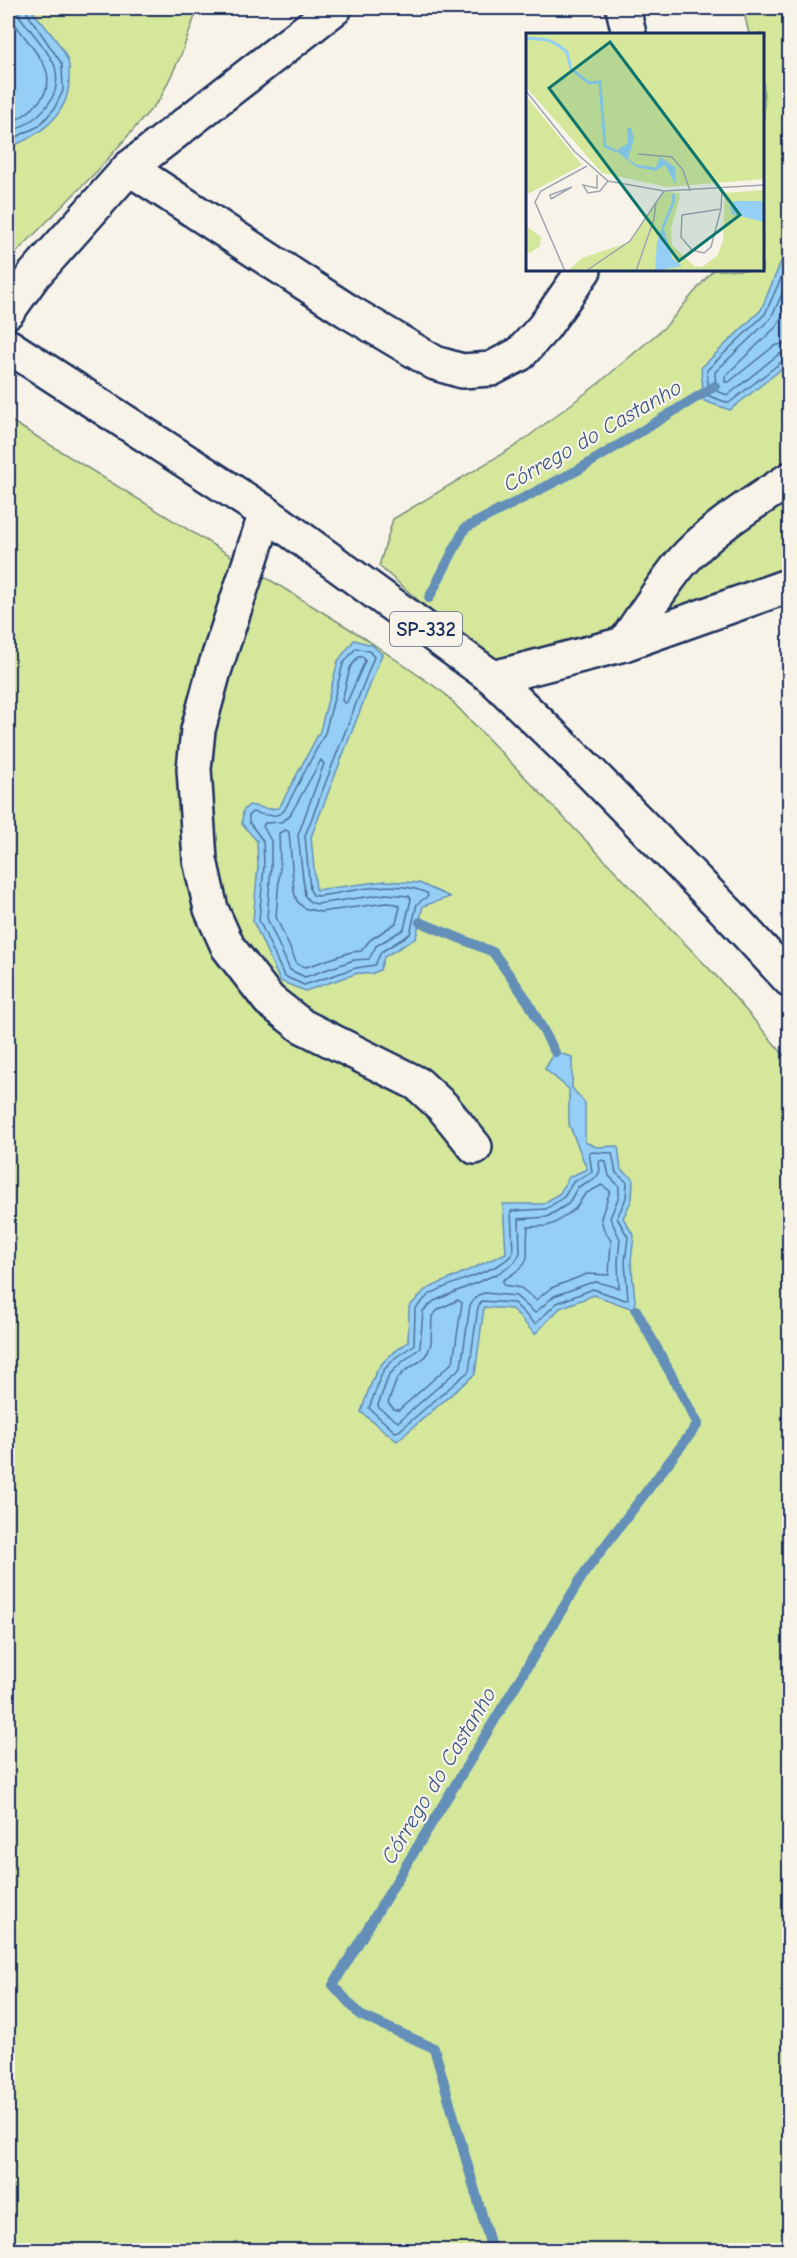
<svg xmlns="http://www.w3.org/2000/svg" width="797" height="2258" font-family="'Comic Neue',sans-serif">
<rect width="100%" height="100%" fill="#f7f3e8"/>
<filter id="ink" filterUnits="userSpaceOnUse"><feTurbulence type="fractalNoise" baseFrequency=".0167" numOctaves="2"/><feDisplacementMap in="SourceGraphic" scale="12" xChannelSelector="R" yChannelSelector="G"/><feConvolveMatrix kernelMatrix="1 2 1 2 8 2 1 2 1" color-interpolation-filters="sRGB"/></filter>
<g filter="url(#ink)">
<g fill="#d4e79b" stroke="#788b7c" stroke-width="1.5">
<path d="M8,8H198L181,55L160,99L99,169L8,261Z"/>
<path d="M743,8H789V569L495,667L379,566L393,519L517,445L599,383L666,326L713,270H762L764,101L762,34H749Z"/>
<path d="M8,419L363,637L444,693L720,980L789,1061V2250H8Z"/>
</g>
<g fill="#95cff5" stroke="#648fb9" stroke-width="1.5">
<path d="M8,8H30C42,23 61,43 68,61C70,66 69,74 69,80C69,116 38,136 8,148Z"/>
<path d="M789,242V363L730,410L704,401L701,368L761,310Z"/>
<path d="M354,640L372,645L382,654L311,837L316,890L385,881L419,883L450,897L423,906L416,938L384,957L380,970L371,974L358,973L305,991L280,981L253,921L258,866L257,841L242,824L243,811L249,805L268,809L279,808L320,731L338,661Z"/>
<path d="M555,1052L572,1057V1088L585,1103V1142L596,1147L618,1146L621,1170L633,1178L632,1199L623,1218L634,1236L631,1261L636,1310L594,1295L560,1308L535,1334L512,1309L484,1307L475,1374L397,1441L361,1412C374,1375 374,1364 408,1342L409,1307L425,1290L506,1253L503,1204H543L560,1193L569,1177L587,1169L569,1124V1089L545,1069Z"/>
</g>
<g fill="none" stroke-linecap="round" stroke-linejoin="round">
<g stroke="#4c6f9a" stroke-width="1.5">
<path d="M8,124C28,115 57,94 45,67C41,58 33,48 27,40C19,29 10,21 9,8"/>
<path d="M8,133C34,123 64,100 55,67C51,53 29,29 20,17L18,8"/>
<path d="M8,141L39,126L54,109L63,91L62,64L27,13L26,8"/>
<path d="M790,258L765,314L707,370L709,396L729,403L784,360L790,358"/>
<path d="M790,277L771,318L715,372L716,391L728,395L779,354L790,351"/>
<path d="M790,300L777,326L725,376V382H729L774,346L790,342"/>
<path d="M356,648L369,651L374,657L305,836L310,890L313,895L318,896C352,892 395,878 427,893L428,896L417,904L410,934L381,952L375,965L356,968L304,985L284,976L259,920L264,866L263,841L249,822V815L252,812C262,814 275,819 284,811L325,733L343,664Z"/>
<path d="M358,657H363L365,661L347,702L344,703L342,700L350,668Z"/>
<path d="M321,760L324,764L298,835L305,896L310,902L317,904L386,894L409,896L411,899L404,929L376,946L369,959L354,960L305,977L290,970L267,918L271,867V841L263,826L265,823L281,822L289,817Z"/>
<path d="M286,830L289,832L294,892L297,901L304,908L320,912L386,903L397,904L400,907L396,923L370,940L361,951L351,952L306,967L297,964L276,917L280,867L279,833Z"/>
<path d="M589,1152L612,1153L616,1173L627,1182L626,1198L617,1218L628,1237L625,1262L628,1299L625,1300L593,1289L557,1303L535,1324L514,1303L482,1301L478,1307L469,1371L399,1431L395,1432L369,1408L383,1371L396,1357L414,1345L415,1309C420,1304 424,1299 429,1295C446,1283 507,1269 513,1252L511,1211L546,1209L564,1197L573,1182L592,1172Z"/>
<path d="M602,1160L606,1162L609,1176L619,1186V1196L610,1218L620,1239L618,1261L619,1288L597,1282L590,1283L554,1296L535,1313L516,1296L485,1293L478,1295L470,1305L461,1367L398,1422L379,1408L378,1405L389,1375L401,1363L420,1348L423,1311L434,1301L497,1274L515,1262L520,1253L519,1219L547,1217L568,1204L578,1187L597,1177L600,1170L599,1162Z"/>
<path d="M602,1185L610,1191L601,1218L603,1227L611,1241L609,1275L587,1274L551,1288L536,1300L521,1288L503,1285V1280C537,1260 524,1260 528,1227L547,1226L555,1223L575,1209L585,1194Z"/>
<path d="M458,1300L462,1303L453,1362L399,1410H395L388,1403L397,1379L406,1370L422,1360L428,1352L431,1343L432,1316L439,1309Z"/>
</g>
<g stroke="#648fb9" stroke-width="10">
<path d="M429,598L465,528L578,470L715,386"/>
<path d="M420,922L493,952L527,1000L555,1052"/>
<path d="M492,2250L434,2048L360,2015L333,1985L585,1572L698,1424L636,1310"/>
</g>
<defs>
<g id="minor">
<path d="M623,8L629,34"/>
<path d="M129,168L346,310L435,363L462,371L491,369L520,354L544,327L584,270"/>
<path d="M8,311L33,276L129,168L335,8"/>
<path d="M266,513L214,671L198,730L194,769L200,860L211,909L228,947L269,1000L302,1026L418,1084L443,1107L475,1147"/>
<path d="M624,644C642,617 660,589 680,564C710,529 752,504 790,479"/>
<path d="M493,678L624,644L790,585"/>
</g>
<path id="major" d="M8,346L266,513L493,678L587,769L731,916L790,980"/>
</defs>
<use href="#minor" stroke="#1b2f5e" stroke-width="38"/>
<use href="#major" stroke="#1b2f5e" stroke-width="38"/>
<use href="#minor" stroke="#f7f3e8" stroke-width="33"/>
<use href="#major" stroke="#f7f3e8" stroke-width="33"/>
</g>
</g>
<g text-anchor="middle" stroke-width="4.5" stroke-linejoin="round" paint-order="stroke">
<rect fill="#f7f3e8" stroke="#5d6a87" stroke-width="1.5" x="390" y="612" width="72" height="34" rx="4.5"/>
<g font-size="20" font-weight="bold" fill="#1b2f5e">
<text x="426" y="636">SP-332</text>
</g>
<g font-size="22" font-style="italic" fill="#3a5784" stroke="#f7f3e8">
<text transform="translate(592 435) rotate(-30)" y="8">Córrego do Castanho</text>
<text transform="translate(438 1775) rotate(-59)" y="8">Córrego do Castanho</text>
</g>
</g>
<g transform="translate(526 33)">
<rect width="238" height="238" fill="#f7f3e8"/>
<path d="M0,1H238V146L141,154L76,140L0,54ZM0,63L56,132L0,162ZM238,157V238H42L56,225L104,209L138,159L153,160L154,165L145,195L146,212L168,233L176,234L191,223L197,208L199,160ZM0,193L15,204L14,213L4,220L0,219Z" fill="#d4e79b"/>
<path d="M101,95H105L108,105L102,126L111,132L110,134L90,118L102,110ZM134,124L149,134L150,153L139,132L128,139ZM208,168H238V189L206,181L204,174ZM137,192L146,225L156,233L129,238L131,209Z" fill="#95cff5"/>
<path fill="none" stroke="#95cff5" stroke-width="3" d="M0,5L22,7L32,12L41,19L45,36L63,50L74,49L79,113L90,118M111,133L129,136M137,194L148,168L147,161"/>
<path fill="none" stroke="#9fa5b1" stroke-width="1.5" d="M0,58L48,118L82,148L138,158L239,152M112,121L146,124L157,137L164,158M71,142V155L57,152L62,160L74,158L82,148M25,166L24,162L46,154M25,166L46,154M195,176L156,182L155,204L166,217L178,220L185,214L195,176L196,156M39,238L9,169L15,158L61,133M60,238L104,208L138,158M110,238L128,186L130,169"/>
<path fill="#0f766e" fill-opacity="0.15" stroke="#0f766e" stroke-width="3" d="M84,9L214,182L153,228L23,55Z"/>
<rect width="238" height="238" fill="none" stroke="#1b2f5e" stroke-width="3"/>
</g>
<rect width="797" height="2258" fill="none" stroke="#f7f3e8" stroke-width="30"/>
<rect x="15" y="15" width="767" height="2228" fill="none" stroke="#1b2f5e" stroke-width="2" filter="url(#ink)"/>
</svg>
